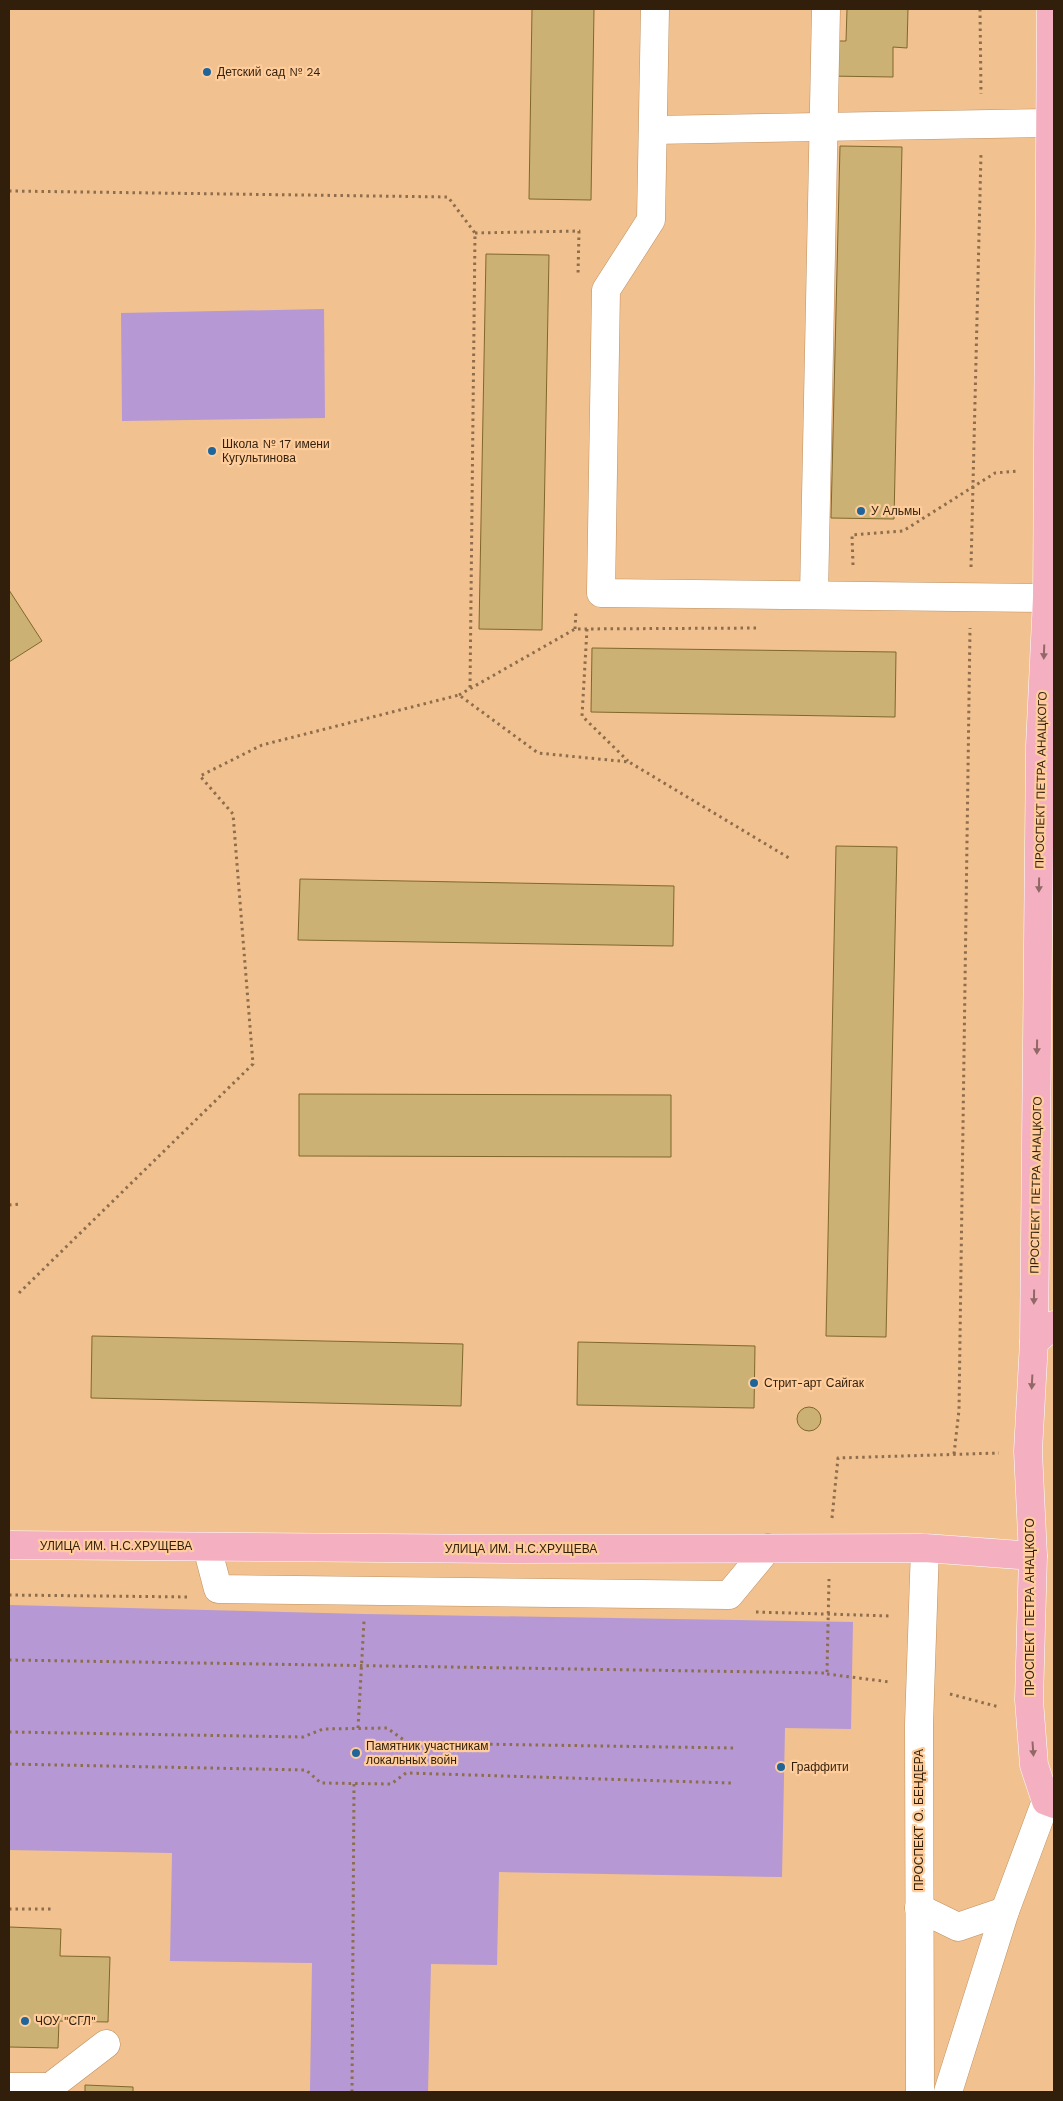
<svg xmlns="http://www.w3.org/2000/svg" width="1063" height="2101" font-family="'Work Sans',sans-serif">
<rect width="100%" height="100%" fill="#f1c190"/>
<g fill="#b598d4">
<path d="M324,309L325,418L122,421L121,313Z"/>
<path d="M9,1605L364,1614L853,1622L851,1729L785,1728L782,1877L499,1872L497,1965L431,1964L428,2092H310L312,1963L170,1961L172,1853L9,1850Z"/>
</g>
<g fill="#ccb174" stroke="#81672b">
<path d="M532,9H594L591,200L529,199Z"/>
<path d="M847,9H908L907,48L893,47V77L828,76L829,41H846Z"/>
<path d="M840,146L902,147L894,519L831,518Z"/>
<path d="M486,254L549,255L542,630L479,629Z"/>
<path d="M9,590L42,641L9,662Z"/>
<path d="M592,648L896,652L895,717L591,712Z"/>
<path d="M836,846L897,847L886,1337L826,1336Z"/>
<path d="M300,879L674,886L673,946L298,940Z"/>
<path d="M299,1094L671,1095V1157L299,1156Z"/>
<path d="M92,1336L463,1344L461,1406L91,1398Z"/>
<path d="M578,1342L755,1346L754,1408L577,1405Z"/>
<circle cx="809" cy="1419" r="12"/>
<path d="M9,1927L61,1929L60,1956L110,1957L108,2022L59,2021L58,2048L9,2047Z"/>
<path d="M85,2085L133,2087V2092H85Z"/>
</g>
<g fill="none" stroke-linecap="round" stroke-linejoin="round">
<defs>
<g id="minor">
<path d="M655,9L651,220L606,290L601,593L1047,598"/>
<path d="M653,130L1049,123"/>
<path d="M814,595L826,9"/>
<path d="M207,1547L218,1589L729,1595L768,1548"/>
<path d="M919,1908L958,1927L1005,1911"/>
<path d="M9,2087H50V2092"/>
<path d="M50,2087L106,2044"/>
<path d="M920,2092L919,1724L925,1548"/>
<path d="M948,2092L1005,1911L1046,1801"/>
</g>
<g id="major">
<path d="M1054,1325L1034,1342L1028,1451L1033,1556L1029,1700L1034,1765L1046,1801L1054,1804"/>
<path d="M1034,1342L1040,746L1047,598L1051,9"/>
<path d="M9,1545L509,1549L925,1548L1033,1556"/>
</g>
</defs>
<use href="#minor" stroke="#bf9161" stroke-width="29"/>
<use href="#major" stroke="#fff" stroke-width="29"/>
<g stroke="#8d6d4b" stroke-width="3" stroke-dasharray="2.5 4" stroke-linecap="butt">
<path d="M980,9L981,94"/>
<path d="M9,191L448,197L475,233L470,689"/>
<path d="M475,233L579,231L578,275"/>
<path d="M853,565L852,535L903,531L995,473L1019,471"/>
<path d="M971,567L981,153"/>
<path d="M575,629L576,611"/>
<path d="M587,629L582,716L628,761"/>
<path d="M459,695L575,629L760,628"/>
<path d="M9,1205L20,1204"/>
<path d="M19,1293L253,1064L233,814L200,776L262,745L459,695L538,753L629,762L789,858"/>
<path d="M954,1454L959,1410L970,628"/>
<path d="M832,1518L838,1458L999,1453"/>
<path d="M9,1595L190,1597"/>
<path d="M756,1612L892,1616"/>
<path d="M9,1660L827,1673L829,1579"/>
<path d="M827,1674L890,1682"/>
<path d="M950,1694L999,1707"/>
<path d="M358,1728L364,1621"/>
<path d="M9,1732L303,1737L323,1729L387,1728L408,1743L734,1748"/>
<path d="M9,1764L306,1770L321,1783L391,1784L406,1773L731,1783"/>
<path d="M9,1909H53"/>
<path d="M352,2092L354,1784"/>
</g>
<use href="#minor" stroke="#fff" stroke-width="28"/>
<use href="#major" stroke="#f4b0c1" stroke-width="28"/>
</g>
<defs><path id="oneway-solid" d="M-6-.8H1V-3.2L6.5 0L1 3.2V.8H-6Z" transform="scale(1.25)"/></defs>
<g fill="#926866">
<use href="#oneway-solid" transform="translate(1044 652) rotate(92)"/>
<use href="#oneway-solid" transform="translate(1039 885) rotate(91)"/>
<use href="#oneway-solid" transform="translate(1037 1047) rotate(91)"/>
<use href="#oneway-solid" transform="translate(1034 1297) rotate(91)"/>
<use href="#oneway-solid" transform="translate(1032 1382) rotate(93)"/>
<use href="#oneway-solid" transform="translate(1033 1749) rotate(86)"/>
</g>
<g fill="#20659a" stroke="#ffcd9c" stroke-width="2">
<circle cx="207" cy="72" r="5"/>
<circle cx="212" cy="451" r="5"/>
<circle cx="861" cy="511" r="5"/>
<circle cx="754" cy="1383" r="5"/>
<circle cx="356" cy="1753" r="5"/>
<circle cx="781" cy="1767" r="5"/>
<circle cx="25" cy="2021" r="5"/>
</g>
<g text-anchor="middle" stroke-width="4.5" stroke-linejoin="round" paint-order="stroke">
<g font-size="12" fill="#311f0b" stroke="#ffcd9c" text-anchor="start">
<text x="217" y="76">Детский сад № 24</text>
<text x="222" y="448">Школа № 17 имени<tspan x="222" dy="14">Кугультинова</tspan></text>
<text x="871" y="515">У Альмы</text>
<text x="764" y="1387">Стрит-арт Сайгак</text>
<text x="366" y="1750">Памятник участникам<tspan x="366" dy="14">локальных войн</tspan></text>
<text x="791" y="1771">Граффити</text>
<text x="35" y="2025">ЧОУ "СГЛ"</text>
</g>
<g font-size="12" fill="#311f0b" stroke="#ffcd9c">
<text transform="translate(1041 780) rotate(-89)" y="4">ПРОСПЕКТ ПЕТРА АНАЦКОГО</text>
<text transform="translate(1036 1185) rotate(-89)" y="4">ПРОСПЕКТ ПЕТРА АНАЦКОГО</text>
<text x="116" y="1550">УЛИЦА ИМ. Н.С.ХРУЩЕВА</text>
<text x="521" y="1553">УЛИЦА ИМ. Н.С.ХРУЩЕВА</text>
<text transform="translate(1030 1607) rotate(-90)" y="4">ПРОСПЕКТ ПЕТРА АНАЦКОГО</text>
<text transform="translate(919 1820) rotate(-90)" y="4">ПРОСПЕКТ О. БЕНДЕРА</text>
</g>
</g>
<rect width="1063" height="2101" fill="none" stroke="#311f0b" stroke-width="20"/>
</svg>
